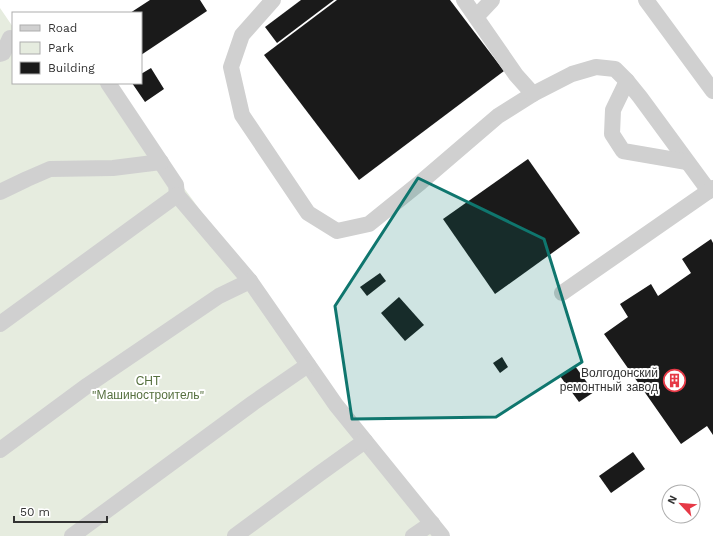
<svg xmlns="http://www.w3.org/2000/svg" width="713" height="536" font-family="'Work Sans',sans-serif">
<rect width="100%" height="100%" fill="#fff"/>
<path fill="#e6ecdf" d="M0,8L13,27V83H107L439,536H0Z"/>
<g fill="#1a1a1a">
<path d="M150,0H200L207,11L141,55V13H130Z"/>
<path d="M301,0H334L277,43L265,27Z"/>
<path d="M337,0H450L504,71L359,180L264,55Z"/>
<path d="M151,68L164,89L145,102L132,83H141V74Z"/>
<path d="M528,159L580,233L495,294L443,219Z"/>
<path d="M711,239L713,243V435L707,426L681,444L604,334L628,317L620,304L651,284L658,296L691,273L682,259Z"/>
<path d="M380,273L386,281L367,296L360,287Z"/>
<path d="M399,297L424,325L405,341L381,313Z"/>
<path d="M502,357L508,367L500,373L493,363Z"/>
<path d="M575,366L594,392L579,402L560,376Z"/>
<path d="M633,452L645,469L611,493L599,476Z"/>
</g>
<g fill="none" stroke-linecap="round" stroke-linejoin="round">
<g stroke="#d0d0d0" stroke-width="16">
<path d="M273,0L242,35L231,67L242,115L308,213L337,231L369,224L421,182L498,116L533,94L572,74L596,67L615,69L627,81L640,97L709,191"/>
<path d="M464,0L516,75L533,94"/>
<path d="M646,0L713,91"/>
<path d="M476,17L492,0"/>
<path d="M0,54L3,53L10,38"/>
<path d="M627,81L613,110L612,134L623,151L687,162"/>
<path d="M108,83L176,185L177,195L250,281L336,405L442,536"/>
<path d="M0,192L27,179L50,169L113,168L161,162"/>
<path d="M562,293L713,188"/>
<path d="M0,324L177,195"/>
<path d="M0,450L88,385L219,296L250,281"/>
<path d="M72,536L253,403L308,365"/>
<path d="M235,536L319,474L365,441"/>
<path d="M413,536L432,523"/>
</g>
</g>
<path fill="#0f766e" fill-opacity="0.2" stroke="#0f766e" stroke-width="3" stroke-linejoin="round" d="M418,178L544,239L582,362L496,417L352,419L335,306Z"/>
<defs>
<symbol id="building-ring" viewBox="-11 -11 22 22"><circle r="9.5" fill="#fff" stroke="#e63946" stroke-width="1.5"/><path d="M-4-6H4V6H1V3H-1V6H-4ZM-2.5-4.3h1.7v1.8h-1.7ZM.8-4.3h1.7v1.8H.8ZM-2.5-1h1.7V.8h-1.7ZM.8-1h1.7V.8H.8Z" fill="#e63946"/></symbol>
</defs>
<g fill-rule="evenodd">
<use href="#building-ring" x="662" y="368" width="25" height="25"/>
</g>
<g text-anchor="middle" stroke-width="4" stroke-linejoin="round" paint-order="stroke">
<g font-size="12" fill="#333" stroke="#fff" text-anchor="end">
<text x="658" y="377">Волгодонский<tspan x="658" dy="14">ремонтный завод</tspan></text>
</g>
<g font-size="12" fill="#56703f" stroke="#fff">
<text x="148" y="385">СНТ<tspan x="148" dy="14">"Машиностроитель"</tspan></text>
</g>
</g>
<rect x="12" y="12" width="130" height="72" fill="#ffffff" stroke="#adadad"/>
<rect x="20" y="25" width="20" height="6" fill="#d0d0d0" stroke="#adadad"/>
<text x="48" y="32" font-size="12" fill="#333333">Road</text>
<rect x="20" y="42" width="20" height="12" fill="#e6ecdf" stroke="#adadad"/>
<text x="48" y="52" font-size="12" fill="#333333">Park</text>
<rect x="20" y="62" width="20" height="12" fill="#1a1a1a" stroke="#adadad"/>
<text x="48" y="72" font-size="12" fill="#333333">Building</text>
<g transform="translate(681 504) rotate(296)"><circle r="19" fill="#ffffff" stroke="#adadad"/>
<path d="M0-3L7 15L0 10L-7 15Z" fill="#e63946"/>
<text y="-6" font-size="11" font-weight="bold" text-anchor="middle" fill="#333333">N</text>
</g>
<path d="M14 516v6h93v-6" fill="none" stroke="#333333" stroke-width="2"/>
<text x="20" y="516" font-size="12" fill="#333333" stroke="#ffffff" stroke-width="3" paint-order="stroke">50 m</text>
</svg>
